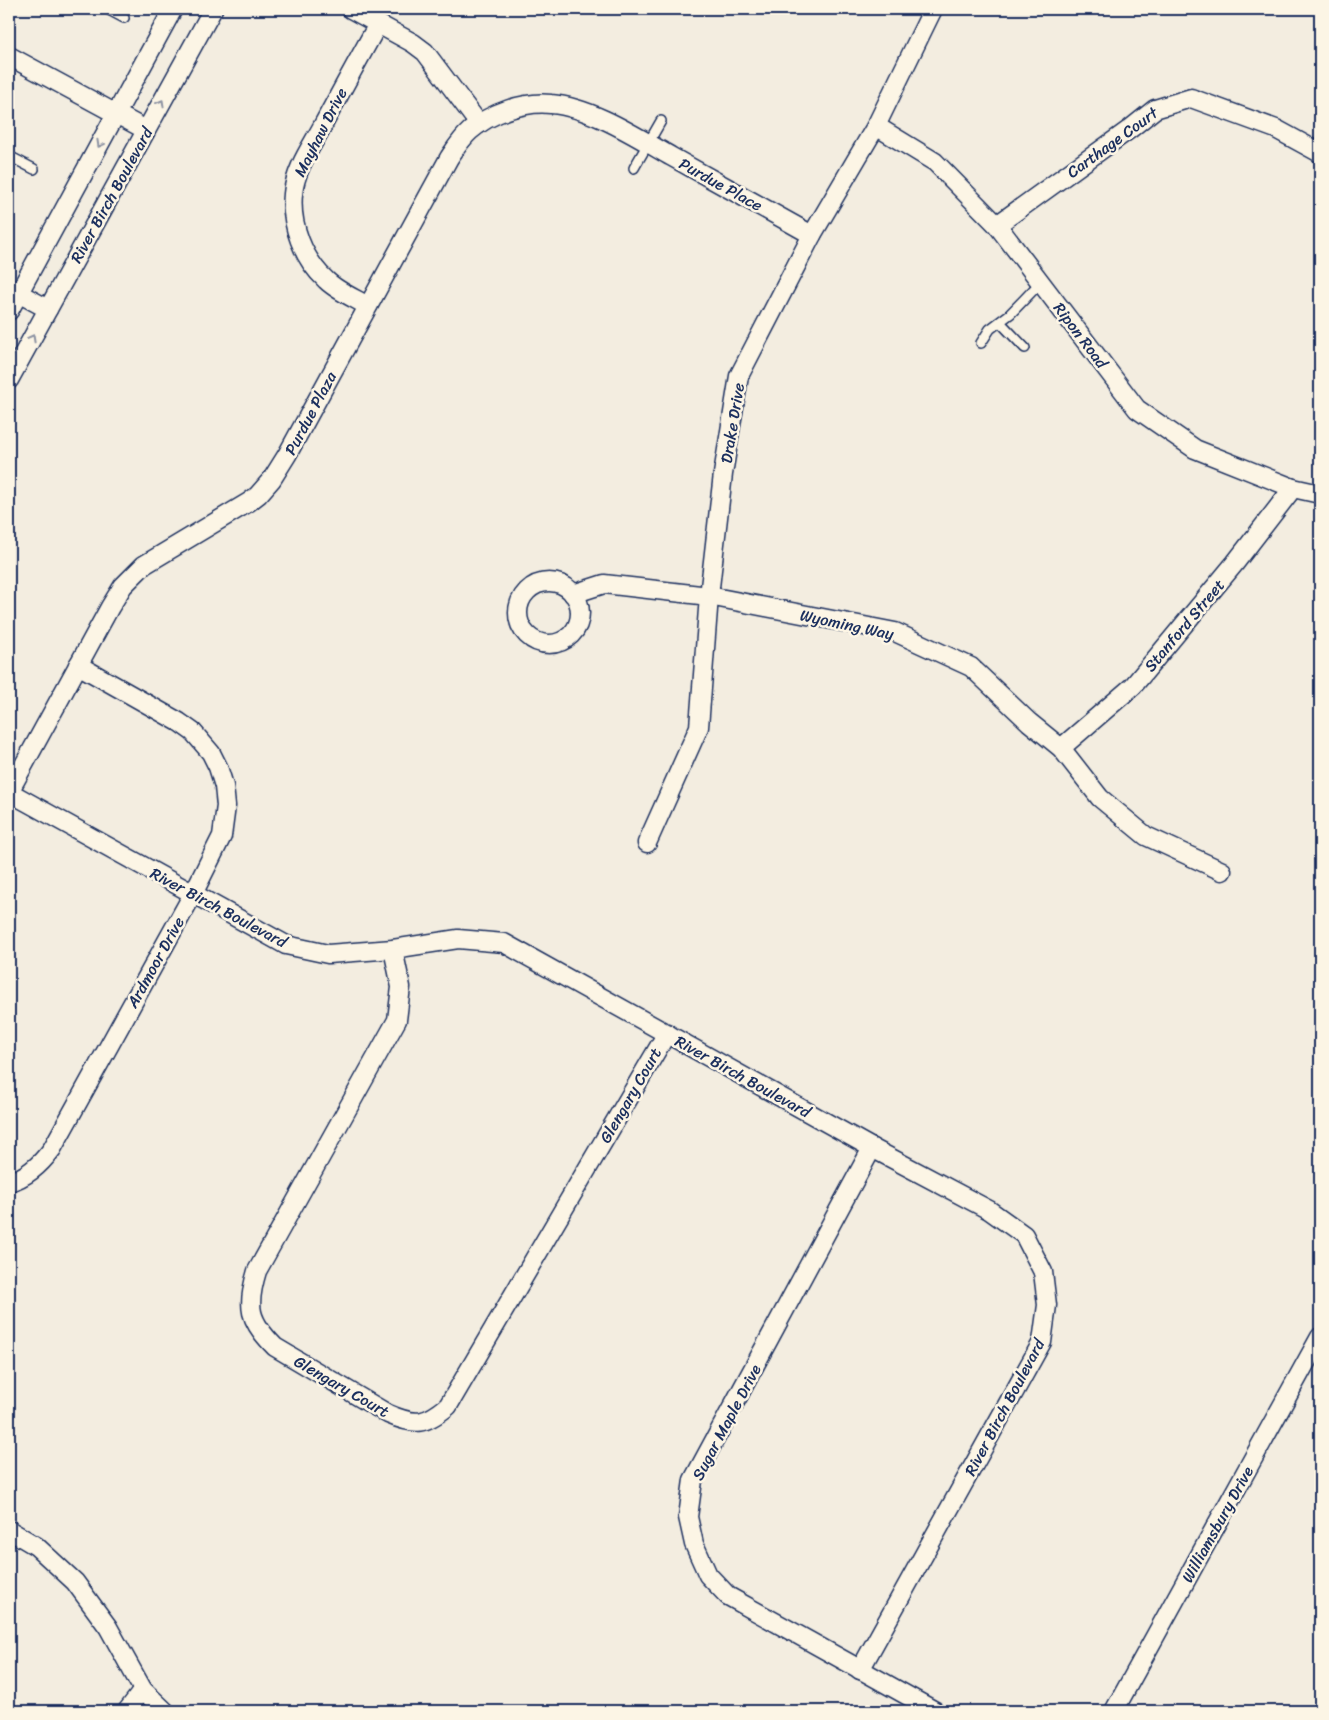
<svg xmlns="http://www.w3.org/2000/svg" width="1329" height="1720" font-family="Sriracha,sans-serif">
<rect width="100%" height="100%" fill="#f3ede0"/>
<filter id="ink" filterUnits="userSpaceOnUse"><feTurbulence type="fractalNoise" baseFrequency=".02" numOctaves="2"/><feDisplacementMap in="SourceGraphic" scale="10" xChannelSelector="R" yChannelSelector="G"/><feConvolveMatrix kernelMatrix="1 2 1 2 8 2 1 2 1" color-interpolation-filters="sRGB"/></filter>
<g filter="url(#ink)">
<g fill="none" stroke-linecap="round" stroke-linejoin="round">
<defs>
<g id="service">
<path d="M107,9L124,18"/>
<path d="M9,156L34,169"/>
<path d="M634,168L661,121"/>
<path d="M1000,322L1025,348"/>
<path d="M981,343L990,329L1010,314L1041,282"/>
</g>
<g id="minor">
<path d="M351,9L413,43L425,52L479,124"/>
<path d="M9,56L146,130"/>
<path d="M876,126L935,162L997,225L1137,409L1195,449L1293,488L1320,494"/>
<path d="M997,225L1130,129L1155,109L1191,98L1276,129L1320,153"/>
<path d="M9,288L48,309"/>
<path d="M368,306C354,298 337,291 326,280C303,259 290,224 293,194C295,169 312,146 323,125C341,91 360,57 378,24"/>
<path d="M9,311L173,9"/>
<path d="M9,380L213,9"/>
<circle cx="549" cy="613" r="31"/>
<path d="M573,594L604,584L709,596L895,632L971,667L1029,722L1061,748L1100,798L1146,836L1222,871"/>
<path d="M1061,748L1133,686L1235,563L1293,488"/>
<path d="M9,792L286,945L328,954L393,949L458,939L504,943L872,1148L989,1210L1024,1235L1043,1272L1047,1305L1042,1342L860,1670"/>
<path d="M9,792L110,607L123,586L144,565L249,502L258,495L272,479L287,455L449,158C455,149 461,139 470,131C490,113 524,101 551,104C591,107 637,137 672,157C719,183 765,209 812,235"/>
<path d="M647,843L699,727L709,596L723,474L739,376L812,235L876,126L933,9"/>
<path d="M393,949L401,987L397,1020L257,1271C246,1307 249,1321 275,1347L388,1414C416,1426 425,1425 448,1406L667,1033"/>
<path d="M872,1148L693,1480L688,1517L694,1544L708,1575L728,1596L935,1711"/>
<path d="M9,1182C27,1177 41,1164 52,1149L193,894L222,836L226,806L224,786L218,767L211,753L193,732L179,722L78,665"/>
<path d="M9,1530L36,1546L75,1582L108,1627L143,1690L165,1711"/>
<path d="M127,1711L143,1690"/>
<path d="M1114,1711L1320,1337"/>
</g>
</defs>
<use href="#service" stroke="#1b2f5e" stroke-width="12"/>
<use href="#minor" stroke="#1b2f5e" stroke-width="21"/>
<use href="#service" stroke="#fcf5e5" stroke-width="9"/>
<use href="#minor" stroke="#fcf5e5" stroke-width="18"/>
</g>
<defs><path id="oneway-chevron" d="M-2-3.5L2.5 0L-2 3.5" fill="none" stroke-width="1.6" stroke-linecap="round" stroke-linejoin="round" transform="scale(1.25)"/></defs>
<g stroke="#8c92a2">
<use href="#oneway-chevron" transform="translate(161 103) rotate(-61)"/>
<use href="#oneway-chevron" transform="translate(100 144) rotate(119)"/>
<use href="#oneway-chevron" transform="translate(32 338) rotate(-61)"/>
</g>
</g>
<g text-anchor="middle" stroke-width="5" stroke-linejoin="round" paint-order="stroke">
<g font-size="16" fill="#1b2f5e" stroke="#fcf5e5">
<text transform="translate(320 132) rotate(-63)" y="6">Mayhaw Drive</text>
<text transform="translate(1112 142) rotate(-36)" y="6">Carthage Court</text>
<text transform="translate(721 184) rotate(29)" y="6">Purdue Place</text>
<text transform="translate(111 195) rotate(-61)" y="6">River Birch Boulevard</text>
<text transform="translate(1081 335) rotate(53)" y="6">Ripon Road</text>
<text transform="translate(310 413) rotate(-62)" y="6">Purdue Plaza</text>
<text transform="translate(732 423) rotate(-81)" y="6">Drake Drive</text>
<text transform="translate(847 624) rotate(12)" y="6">Wyoming Way</text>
<text transform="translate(1184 625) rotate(-50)" y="6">Stanford Street</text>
<text transform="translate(219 907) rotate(28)" y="6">River Birch Boulevard</text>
<text transform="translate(155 962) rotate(-61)" y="6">Ardmoor Drive</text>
<text transform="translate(743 1076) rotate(29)" y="6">River Birch Boulevard</text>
<text transform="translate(630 1095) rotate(-60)" y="6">Glengary Court</text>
<text transform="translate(342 1386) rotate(30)" y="6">Glengary Court</text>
<text transform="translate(1004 1407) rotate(-62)" y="6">River Birch Boulevard</text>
<text transform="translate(726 1422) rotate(-62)" y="6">Sugar Maple Drive</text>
<text transform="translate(1217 1524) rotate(-61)" y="6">Williamsbury Drive</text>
</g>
</g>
<rect width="1329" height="1720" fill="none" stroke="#fcf5e5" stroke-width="30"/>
<rect x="15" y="15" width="1299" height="1690" fill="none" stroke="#1b2f5e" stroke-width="2" filter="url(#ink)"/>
</svg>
